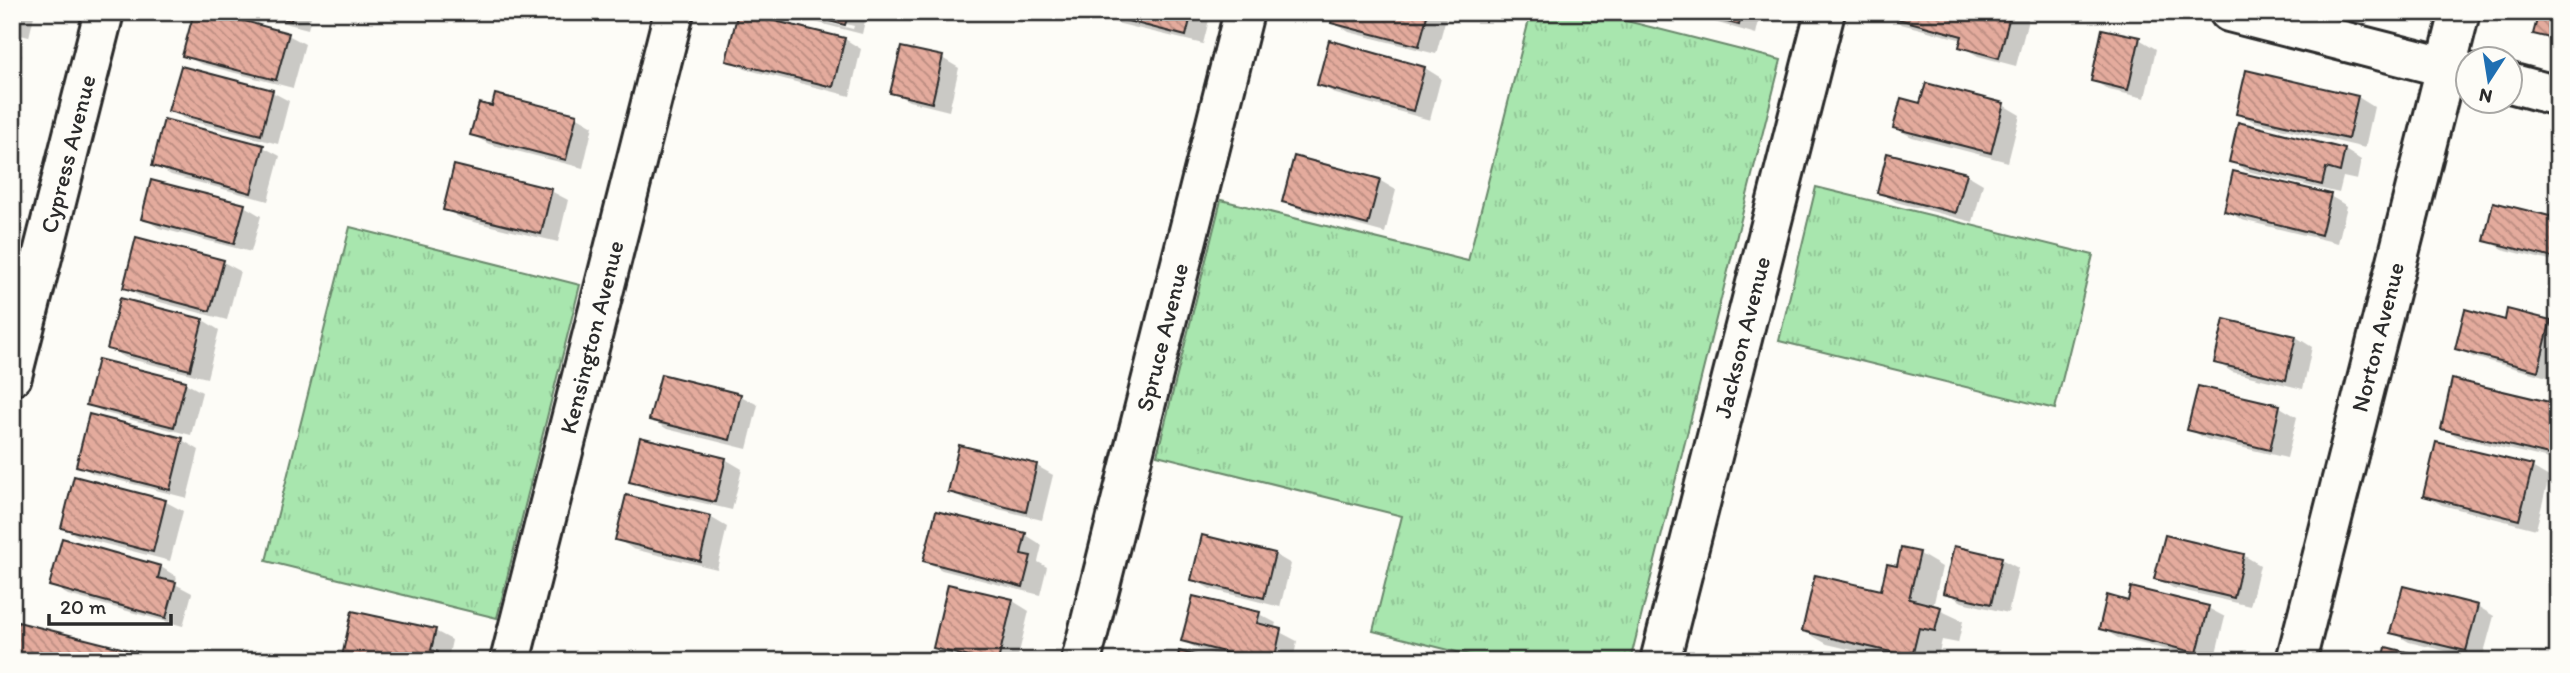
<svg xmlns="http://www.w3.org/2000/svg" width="2570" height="673" font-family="Itim,sans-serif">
<defs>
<pattern id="grass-tufts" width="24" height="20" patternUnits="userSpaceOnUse" patternTransform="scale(1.75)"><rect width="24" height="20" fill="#a8e6ae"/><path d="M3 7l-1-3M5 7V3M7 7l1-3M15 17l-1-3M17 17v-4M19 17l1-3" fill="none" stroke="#91c596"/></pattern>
<pattern id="building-back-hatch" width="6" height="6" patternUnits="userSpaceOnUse" patternTransform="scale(1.75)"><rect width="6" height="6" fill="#e4ab9d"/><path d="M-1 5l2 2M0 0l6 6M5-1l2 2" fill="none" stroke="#b98b80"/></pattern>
</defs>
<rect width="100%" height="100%" fill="#fdfcf7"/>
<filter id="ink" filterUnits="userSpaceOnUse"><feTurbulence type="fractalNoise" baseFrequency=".0143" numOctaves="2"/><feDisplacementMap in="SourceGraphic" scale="14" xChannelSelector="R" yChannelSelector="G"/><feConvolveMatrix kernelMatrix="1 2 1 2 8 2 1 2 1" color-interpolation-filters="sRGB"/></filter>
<g filter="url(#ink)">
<g fill="url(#grass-tufts)" stroke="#6a886c" stroke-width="2">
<path d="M1531,12H1591L1781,60L1630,661H1493L1373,631L1402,516L1157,455L1221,200L1468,261Z"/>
<path d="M1816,187L2093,255L2055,409L1779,341Z"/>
<path d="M350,227L580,285L497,618L266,561Z"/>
</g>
<g fill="#0003">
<path d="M12,12H35L29,37L12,33Z"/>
<path d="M242,12H312L308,29Z"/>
<path d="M776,12H785L853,29L854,26L800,12H867L862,34Z"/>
<path d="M1095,12H1211L1203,44L1112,22Z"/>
<path d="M1335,12H1443L1447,14L1436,54L1349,32L1333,22Z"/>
<path d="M1680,12H1761L1756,34Z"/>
<path d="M1885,12H2022L2029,16L2016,66L1978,56L1961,46L1963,40L1901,24Z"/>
<path d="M2558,12V44L2536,33Z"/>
<path d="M739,14L845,39L861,49L850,96L745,69L728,60Z"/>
<path d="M288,35L305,44L293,88L201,64L184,55Z"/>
<path d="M2139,39L2156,49L2145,98L2109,90L2093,80Z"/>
<path d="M12,50L22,55L12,92Z"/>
<path d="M942,58L959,68L949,111L909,101L892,92Z"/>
<path d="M1425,68L1441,78L1430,120L1336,94L1319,84Z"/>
<path d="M272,92L289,101L278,144L187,120L170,110Z"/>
<path d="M2358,97L2374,107L2365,148L2254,122L2238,113Z"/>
<path d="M2003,105L2020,115L2008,162L1912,137L1895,128Z"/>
<path d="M576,116L593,126L583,168L489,144L472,135Z"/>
<path d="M263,147L280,156L268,201L171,175L154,165Z"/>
<path d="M2345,150L2361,160L2357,180L2343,177L2339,193L2247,171L2231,161Z"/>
<path d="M1966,174L1983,184L1973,222L1896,202L1879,192Z"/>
<path d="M1379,180L1396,190L1385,233L1301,210L1284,201Z"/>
<path d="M551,191L568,200L558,242L462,219L445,209Z"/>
<path d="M2330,196L2347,206L2338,243L2242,220L2226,210Z"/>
<path d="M244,206L261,216L251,252L159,228L143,218Z"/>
<path d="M2558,219V263L2502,249L2486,240Z"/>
<path d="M223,262L240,271L227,320L141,297L125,288Z"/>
<path d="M121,300L203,320L219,330L207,378L126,358L109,348Z"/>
<path d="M2506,322H2550L2558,326V369L2555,379L2473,357L2457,348Z"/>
<path d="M2296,337L2312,347L2303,389L2232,372L2216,362Z"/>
<path d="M662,376L741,396L758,405L747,449L667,429L651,419Z"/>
<path d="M185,383L202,392L191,435L105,413L88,404Z"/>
<path d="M2199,388L2280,407L2297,417L2287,458L2206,439L2189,429Z"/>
<path d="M2558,406V461L2460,438L2443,428Z"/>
<path d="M182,440L199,450L187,498L94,474L78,465Z"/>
<path d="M725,459L742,469L732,510L648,490L631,481Z"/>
<path d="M1037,466L1053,475L1042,520L967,501L950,491Z"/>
<path d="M2532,467L2549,477L2536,529L2442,505L2425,496Z"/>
<path d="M75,478L166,502L183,511L170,561L79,537L63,528Z"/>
<path d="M937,513L1026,535L1042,545L1038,562L1047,567L1040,595L942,570L925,561Z"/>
<path d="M710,517L727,527L717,569L633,549L617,539Z"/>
<path d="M1274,554L1291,564L1280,607L1210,589L1193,579Z"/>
<path d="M1920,554L1942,567L1933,607L1963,621L1958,643L1942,640L1937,661H1900L1827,644L1804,631L1882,592L1898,568Z"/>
<path d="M2243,555L2260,565L2250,606L2173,588L2156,578Z"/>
<path d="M2001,559L2018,568L2008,613L1962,602L1945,592Z"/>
<path d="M161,567L177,577L175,584L192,593L183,626L68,595L51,585Z"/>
<path d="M950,586L1013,601L1029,611L1017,661H969L952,657L935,647Z"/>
<path d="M2129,603L2208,608L2225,617L2214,661L2118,638L2101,628Z"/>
<path d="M2477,606L2494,616L2482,660L2409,642L2392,632Z"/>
<path d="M1259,614L1276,623L1274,629L1297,641L1293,661H1242L1200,650L1183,641Z"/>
<path d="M435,631L452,640L448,659L450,661H343Z"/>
</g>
<g fill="url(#building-back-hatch)" stroke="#2b2b2b" stroke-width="2">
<path d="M194,12H211L289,33L276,80L182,56Z"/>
<path d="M258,12H293L291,21Z"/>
<path d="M738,12L845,38L833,87L726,61Z"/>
<path d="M793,12H849L845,25Z"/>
<path d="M1093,12H1192L1186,36Z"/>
<path d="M1333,12H1428L1419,46L1331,23Z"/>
<path d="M1689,12H1742L1739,25Z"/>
<path d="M1883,12H2011L1999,58L1959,47L1962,36L1883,15Z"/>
<path d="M2539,12H2558V40L2533,34Z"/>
<path d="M2102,29L2140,37L2128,90L2091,81Z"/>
<path d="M1329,40L1425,67L1413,111L1317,85Z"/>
<path d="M901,47L943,56L932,103L890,93Z"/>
<path d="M181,66L273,90L261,135L168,111Z"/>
<path d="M2246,70L2358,96L2348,139L2236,114Z"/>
<path d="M1926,83L2004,103L1991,153L1893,128L1901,98L1920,103Z"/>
<path d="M495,94L577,114L566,160L470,135L479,103L492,106Z"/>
<path d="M164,119L264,145L251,193L152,166Z"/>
<path d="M2238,122L2345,149L2340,172L2326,168L2322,185L2229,162Z"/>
<path d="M1887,153L1967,173L1956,213L1877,193Z"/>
<path d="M1294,156L1380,179L1368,225L1282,202Z"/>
<path d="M454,165L552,189L541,234L443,210Z"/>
<path d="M2233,171L2331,194L2321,235L2224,211Z"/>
<path d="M151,180L245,204L234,244L141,219Z"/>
<path d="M2493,202L2558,218V259L2484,241Z"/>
<path d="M136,237L224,260L210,311L123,288Z"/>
<path d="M120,298L203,319L190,370L107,349Z"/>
<path d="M2465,309L2505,320L2507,309L2551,320L2538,371L2455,349Z"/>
<path d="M2224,319L2296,336L2286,380L2214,363Z"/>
<path d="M98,359L186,381L174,427L86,405Z"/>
<path d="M661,374L741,394L730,440L649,420Z"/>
<path d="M2452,379L2558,404V437L2553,456L2441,429Z"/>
<path d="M2198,386L2280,405L2270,450L2187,430Z"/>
<path d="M89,414L183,438L170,490L76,466Z"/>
<path d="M640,437L726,458L715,502L629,482Z"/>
<path d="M2436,442L2533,465L2519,520L2423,496Z"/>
<path d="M959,445L1037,464L1026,512L948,492Z"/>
<path d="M74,476L166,500L153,552L61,528Z"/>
<path d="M626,495L711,516L700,561L615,540Z"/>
<path d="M936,511L1026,533L1021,554L1031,556L1023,587L923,561Z"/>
<path d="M1202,535L1275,553L1264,598L1191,580Z"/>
<path d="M2165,535L2244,554L2234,598L2154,579Z"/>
<path d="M62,538L161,566L158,578L176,582L166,618L49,586Z"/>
<path d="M1954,546L2002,557L1991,604L1943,593Z"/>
<path d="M1901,548L1920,552L1909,599L1941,607L1935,631L1919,628L1912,657L1802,631L1815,575L1881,590L1887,564L1897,566Z"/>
<path d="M948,584L1013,599L998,661H986L933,648Z"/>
<path d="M2403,586L2478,605L2466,651L2390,633Z"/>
<path d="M2131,587L2209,606L2197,653L2099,629L2107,595L2128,601Z"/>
<path d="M1193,596L1260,612L1257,623L1281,629L1274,661H1259L1181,641Z"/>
<path d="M352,611L436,629L431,650L438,652L436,661H341Z"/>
<path d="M18,622L157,657L156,661H12V646Z"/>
<path d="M2386,647L2442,661H2383Z"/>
<path d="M1179,651L1216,661H1177Z"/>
</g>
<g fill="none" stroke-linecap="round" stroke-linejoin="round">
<defs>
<g id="street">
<path d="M2229,12L2468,73"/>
<path d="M2510,83L2558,96"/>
<path id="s1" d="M12,376L104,12"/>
<path id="s2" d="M510,661L674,12"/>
<path id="s3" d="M1081,661L1244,12"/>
<path id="s4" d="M2296,661L2460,12"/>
</g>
<g id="secondary">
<path id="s5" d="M1660,661L1825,12"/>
</g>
</defs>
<use href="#street" stroke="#2b2b2b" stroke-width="44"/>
<use href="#secondary" stroke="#2b2b2b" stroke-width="44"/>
<use href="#street" stroke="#fdfcf7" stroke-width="38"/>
<use href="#secondary" stroke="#fdfcf7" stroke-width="38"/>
</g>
</g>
<g text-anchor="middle" stroke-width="5" stroke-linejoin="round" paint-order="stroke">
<g font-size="24" fill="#2b2b2b" stroke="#fdfcf7">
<text dy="8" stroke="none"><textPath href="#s1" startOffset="229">Cypress Avenue</textPath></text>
<text dy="8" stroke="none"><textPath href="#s2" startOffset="334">Kensington Avenue</textPath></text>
<text dy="8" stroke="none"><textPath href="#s3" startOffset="334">Spruce Avenue</textPath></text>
<text dy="8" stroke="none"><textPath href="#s5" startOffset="334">Jackson Avenue</textPath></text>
<text dy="8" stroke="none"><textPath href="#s4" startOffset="334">Norton Avenue</textPath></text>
</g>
</g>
<rect width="2570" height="673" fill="none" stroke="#fdfcf7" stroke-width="42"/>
<rect x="21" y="21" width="2528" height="631" fill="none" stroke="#2b2b2b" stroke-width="2.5" filter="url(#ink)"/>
<g transform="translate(2489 80) rotate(192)"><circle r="33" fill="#fdfcf7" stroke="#a9a8a5" stroke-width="2"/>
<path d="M0-5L12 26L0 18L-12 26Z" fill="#1f6fb2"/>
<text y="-10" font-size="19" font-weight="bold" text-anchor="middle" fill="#2b2b2b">N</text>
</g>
<path d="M49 614v10h122v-10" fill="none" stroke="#2b2b2b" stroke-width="3.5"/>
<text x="60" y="614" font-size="21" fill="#2b2b2b" stroke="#fdfcf7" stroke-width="5" paint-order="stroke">20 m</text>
</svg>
